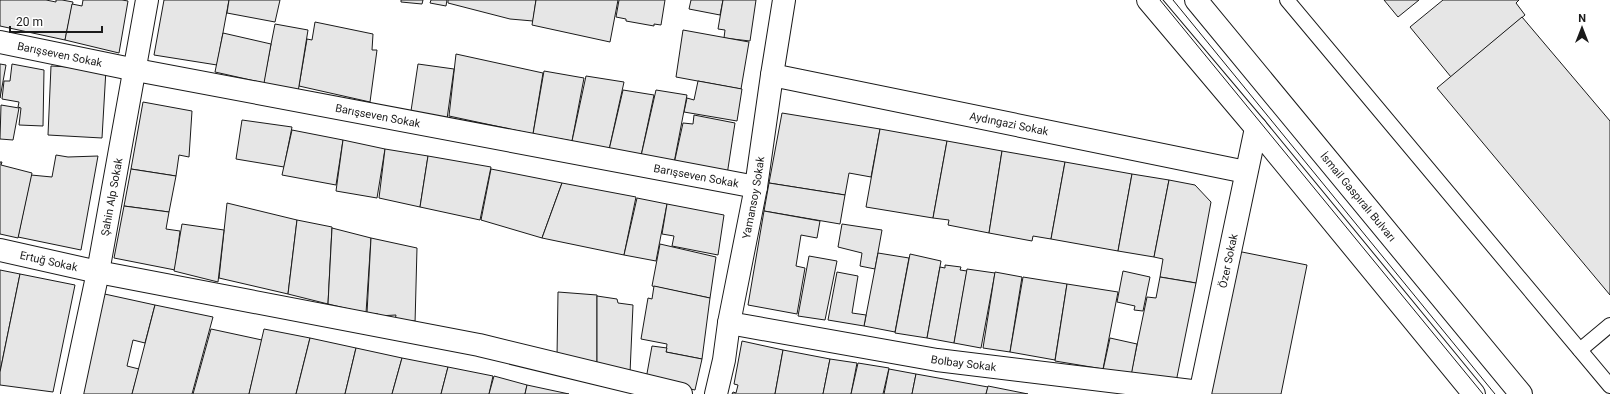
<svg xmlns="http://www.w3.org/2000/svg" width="1610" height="394" font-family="Roboto,sans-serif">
<rect width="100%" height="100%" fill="#fff"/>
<g fill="#e6e6e6" stroke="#1a1a1a">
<path d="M0,0H46L56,2V0H62L73,2L65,40L0,26Z"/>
<path d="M83,0H122L128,1L119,53L65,40L72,4L82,6Z"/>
<path d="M164,0H229L217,65L154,55Z"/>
<path d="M229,0H280L275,22L227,13Z"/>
<path d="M401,0H423L422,4L401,2Z"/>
<path d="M431,0H447L446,6L430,3Z"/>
<path d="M448,0H536L533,21L510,19L448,3Z"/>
<path d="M536,0H618L610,42L532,25Z"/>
<path d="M619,0H665L661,25L654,24V26L626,21V19L616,17Z"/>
<path d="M691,0H723L720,15L689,9Z"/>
<path d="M723,0H756L750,41L724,38L725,30L718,29Z"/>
<path d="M1384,0H1419L1398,17Z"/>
<path d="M1443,0H1519L1516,3L1525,15L1451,77L1410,27Z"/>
<path d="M1522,17L1610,121V295L1437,88Z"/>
<path d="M315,22L373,34L372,50H377L370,102L299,86L307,39L312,40Z"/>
<path d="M275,24L308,30L298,92L263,85Z"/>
<path d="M683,30L749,42L741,89L676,77Z"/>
<path d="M223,33L271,44L264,83L215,72Z"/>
<path d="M456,54L543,73L533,134L449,116Z"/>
<path d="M0,64L6,65L0,98Z"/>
<path d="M12,64L44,70L43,126L19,125L21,108L18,107L19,102L2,99L4,81H10Z"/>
<path d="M418,64L454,69L447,119L411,111Z"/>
<path d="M51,66L106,69L102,138L48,135Z"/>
<path d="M544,71L584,78L572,141L533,134Z"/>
<path d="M586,76L624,82L609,150L572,141Z"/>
<path d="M698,81L742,89L737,121L684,112L687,98L694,100Z"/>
<path d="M623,90L654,95L641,156L609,150Z"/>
<path d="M656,90L687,95L674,163L641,156Z"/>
<path d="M143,102L192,111L189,157L179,155L176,176L131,169Z"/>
<path d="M1,105L19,108L13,140L0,139Z"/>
<path d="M782,113L880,129L871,177L849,173L845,195L769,183Z"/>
<path d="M694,115L735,123L727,175L674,164L683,123L693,124Z"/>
<path d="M242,120L292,127L284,167L236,159Z"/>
<path d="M880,129L947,141L933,218L866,207Z"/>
<path d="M292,130L343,140L336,185L282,175Z"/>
<path d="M343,140L385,149L377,198L336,191Z"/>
<path d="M947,141L1002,151L989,233L948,225L949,220L933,218Z"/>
<path d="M385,149L428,156L420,207L379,198Z"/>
<path d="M1002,151L1065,162L1051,239L1033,236L1032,241L989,233Z"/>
<path d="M56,155L68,157L98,156L81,250L18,237L31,175L52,177Z"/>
<path d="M428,156L491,167L480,220L420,207Z"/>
<path d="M0,162H2L1,165L32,173L18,238L0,234Z"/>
<path d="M1065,162L1132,174L1118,251L1051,239Z"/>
<path d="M131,169L176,176L169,212L124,206Z"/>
<path d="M491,169L562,183L542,238L481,220Z"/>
<path d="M1132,174L1169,180L1154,257L1118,251Z"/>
<path d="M1169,180L1195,185L1211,202L1196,283L1160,277L1163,259L1154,257Z"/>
<path d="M562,183L636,197L624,255L542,238Z"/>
<path d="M769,183L845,195L840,224L764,211Z"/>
<path d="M637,198L667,204L656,261L624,255Z"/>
<path d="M227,203L297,220L288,294L219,278Z"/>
<path d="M667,204L724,215L718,255L672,246L674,236L662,234Z"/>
<path d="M124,206L169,212L166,229L180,231L175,270L114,258Z"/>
<path d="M764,211L820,221L817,238L801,235L796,266L805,268L797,314L748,305Z"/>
<path d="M297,220L332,227L328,304L288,294Z"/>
<path d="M182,224L224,230L218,282L174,271Z"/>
<path d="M842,224L882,230L875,269L860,266L862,253L838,247Z"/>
<path d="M332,228L371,238L366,313L328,304Z"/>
<path d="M371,238L417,248L415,324V321L395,320L396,315L378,316V314L367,313Z"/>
<path d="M660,244L716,257L710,298L652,286Z"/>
<path d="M1237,251L1307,265L1281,394H1208Z"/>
<path d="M878,253L909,258L895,332L864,326Z"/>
<path d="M910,254L941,261L927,338L895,333Z"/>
<path d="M809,256L837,261L825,320L798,316Z"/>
<path d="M945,265L961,267L960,270L967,271L954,343L927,338L940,267L945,268Z"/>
<path d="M967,269L995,273L981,348L954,343Z"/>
<path d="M0,270L20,274L0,372Z"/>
<path d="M1123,271L1150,277L1143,311L1134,310L1135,306L1117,302Z"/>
<path d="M837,272L858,276L852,313L866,315L864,326L828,320Z"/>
<path d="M995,272L1022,277L1010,352L983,348Z"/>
<path d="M20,274L75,285L53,392L0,385V372Z"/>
<path d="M1023,277L1067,284L1055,360L1010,352Z"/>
<path d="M1160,277L1196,283L1176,382L1131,374L1147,297L1156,298Z"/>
<path d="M1067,284L1118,292L1103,369L1055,361Z"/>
<path d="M654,286L710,298L702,359L666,352L667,344L641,339L648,298L652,299Z"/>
<path d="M558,292L597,295V366L557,357Z"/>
<path d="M100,293L155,305L145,343L133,340L127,366L139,369L132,394H79Z"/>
<path d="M597,296L617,299L618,303L633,305L630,373L597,366Z"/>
<path d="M155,305L213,317L192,394H132Z"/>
<path d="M211,329L262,340L249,394H193Z"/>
<path d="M264,329L310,338L296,394H249Z"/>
<path d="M310,338L356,348L345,394H296Z"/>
<path d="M1110,338L1137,344L1131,376L1103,370Z"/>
<path d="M742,341L783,350L775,394H732L733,392L736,393L738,385L734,384Z"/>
<path d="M652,346L667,348L666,352L702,359L695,390L646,379Z"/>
<path d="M356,348L402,358L392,394H345Z"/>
<path d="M783,350L830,359L823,394H775Z"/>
<path d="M402,358L448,367L441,394H392Z"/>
<path d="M830,359L857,363L851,394H823Z"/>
<path d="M858,363L889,368L883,394H851Z"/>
<path d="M448,367L493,376L489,394H441Z"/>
<path d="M889,369L916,374L912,394H884Z"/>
<path d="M916,374L988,387L986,394H912Z"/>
<path d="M494,376L527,385L525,394H489Z"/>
<path d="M527,385L569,394H525Z"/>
<path d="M988,386L1028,394H986Z"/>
</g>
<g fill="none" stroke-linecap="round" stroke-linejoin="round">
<defs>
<g id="service">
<path d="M1287,0L1610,386"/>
<path d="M1580,350L1610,325"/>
</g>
<g id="minor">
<path id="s1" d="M0,42L136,70L756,187"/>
<path id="s2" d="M772,75L1246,172"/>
<path id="s3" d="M0,250L98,272L479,345L681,394"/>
<path id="s4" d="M729,323L937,360L1200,392"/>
<path id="s5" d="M72,394L98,272L147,0"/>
<path id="s6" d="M716,394L724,360L729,323L756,187L772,75L784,0"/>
<path id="s7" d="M1200,394L1256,128"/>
</g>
<g id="secondary">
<path d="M1148,0L1256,128L1474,394"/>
<path id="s8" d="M1196,0L1521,394"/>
</g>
</defs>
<use href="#service" stroke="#1a1a1a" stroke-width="16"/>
<use href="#minor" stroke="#1a1a1a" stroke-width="24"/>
<use href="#secondary" stroke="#1a1a1a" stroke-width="24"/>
<use href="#service" stroke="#fff" stroke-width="14"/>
<use href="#minor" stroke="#fff" stroke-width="22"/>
<use href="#secondary" stroke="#fff" stroke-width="22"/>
<g stroke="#1a1a1a" stroke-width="1">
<path d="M1160,0L1483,394"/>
<path d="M1173,0L1495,394"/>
</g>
</g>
<g text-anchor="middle" stroke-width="3" stroke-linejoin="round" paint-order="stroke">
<g font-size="11" fill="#1a1a1a" stroke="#fff">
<text dy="4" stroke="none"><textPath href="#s1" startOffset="61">Barışseven Sokak</textPath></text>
<text dy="4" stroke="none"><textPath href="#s1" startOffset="385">Barışseven Sokak</textPath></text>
<text dy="4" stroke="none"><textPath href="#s2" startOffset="242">Aydıngazi Sokak</textPath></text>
<text dy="4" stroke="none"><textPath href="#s1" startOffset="709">Barışseven Sokak</textPath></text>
<text dy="4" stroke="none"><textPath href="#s5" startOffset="201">Şahin Alp Sokak</textPath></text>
<text dy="4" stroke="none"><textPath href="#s8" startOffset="255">İsmail Gaspıralı Bulvarı</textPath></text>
<text dy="4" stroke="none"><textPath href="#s6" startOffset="200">Yamansoy Sokak</textPath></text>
<text dy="4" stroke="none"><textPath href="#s3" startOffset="50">Ertuğ Sokak</textPath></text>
<text dy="4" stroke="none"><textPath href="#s7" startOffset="136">Özer Sokak</textPath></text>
<text dy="4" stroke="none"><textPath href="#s4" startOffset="238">Bolbay Sokak</textPath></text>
</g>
</g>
<g transform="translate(1582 28)" stroke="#ffffff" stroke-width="3" paint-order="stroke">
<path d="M0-3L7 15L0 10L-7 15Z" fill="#1a1a1a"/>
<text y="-6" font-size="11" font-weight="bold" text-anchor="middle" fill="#1a1a1a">N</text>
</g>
<path d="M10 26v6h92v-6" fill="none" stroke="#1a1a1a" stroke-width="2"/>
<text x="16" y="26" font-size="12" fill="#1a1a1a" stroke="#ffffff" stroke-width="3" paint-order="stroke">20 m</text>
</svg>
